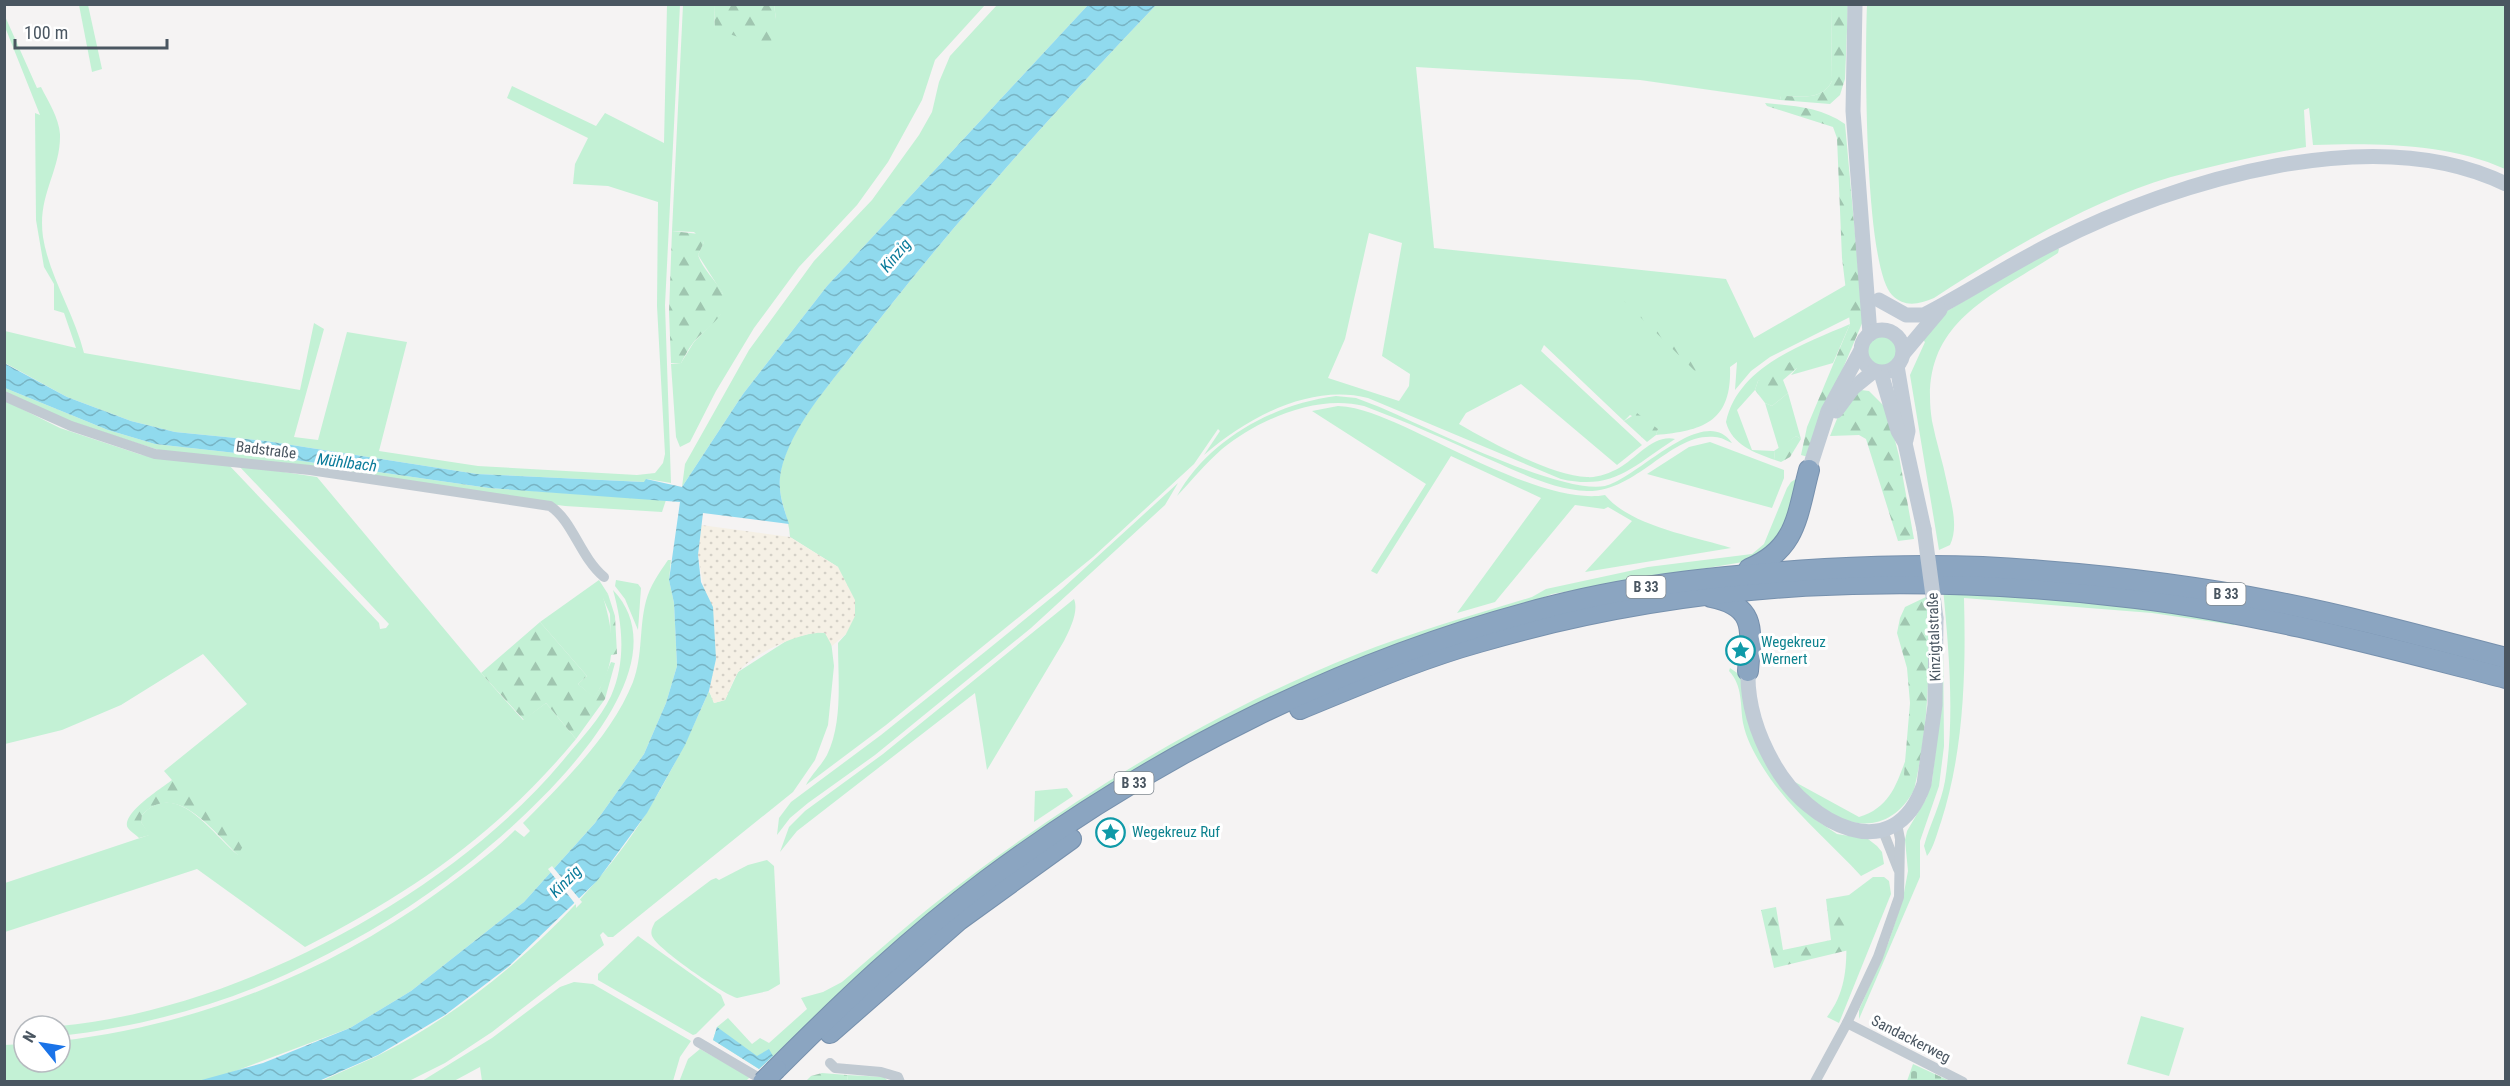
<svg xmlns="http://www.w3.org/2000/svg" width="2510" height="1086" font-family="'Roboto Condensed',sans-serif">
<defs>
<pattern id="forest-firs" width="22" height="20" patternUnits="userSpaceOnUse" patternTransform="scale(1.5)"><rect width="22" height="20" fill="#c3f1d5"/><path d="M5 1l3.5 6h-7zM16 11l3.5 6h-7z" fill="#a0c6b0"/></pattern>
<pattern id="sand-dots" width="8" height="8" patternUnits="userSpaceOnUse" patternTransform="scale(1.5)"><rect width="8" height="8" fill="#f5f0e5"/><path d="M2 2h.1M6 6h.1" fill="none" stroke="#d4d0c7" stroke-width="1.8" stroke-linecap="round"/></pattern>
<pattern id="cemetery-stones" width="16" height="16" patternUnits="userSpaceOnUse" patternTransform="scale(1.5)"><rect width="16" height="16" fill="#c3f1d5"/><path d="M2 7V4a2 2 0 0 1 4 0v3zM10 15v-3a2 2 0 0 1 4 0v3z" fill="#a0c6b0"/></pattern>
<pattern id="water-waves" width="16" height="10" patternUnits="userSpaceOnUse" patternTransform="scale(1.5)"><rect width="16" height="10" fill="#90daee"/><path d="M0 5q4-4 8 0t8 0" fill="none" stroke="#78b4c4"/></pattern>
</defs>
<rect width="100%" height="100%" fill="#f5f3f3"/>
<g fill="#c3f1d5" fill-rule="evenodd">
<path d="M79,5H88L102,69L92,72Z"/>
<path d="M667,5H680L665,305L671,483L647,479L645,482L477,474L266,441L175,432L131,421L67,397L5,363V331L76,348L64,313L54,310V284L44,267L36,220L35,113L40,115L5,27L4,14L37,88L41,87C48,101 59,118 60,134C61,171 37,195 43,237C49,276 74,313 84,353L300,390L314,323L324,329L294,437L318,440L347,332L407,342L379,451L478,466L637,475L655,473L663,463L665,454L657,306L658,202L608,186L573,184L575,164L588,138L507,98L512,86L596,126L605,113L664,143Z"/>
<path d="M683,5H714L715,29L776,19L774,5H985L935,60L922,100L888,162L857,205L799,267L754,328L716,391L690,442L680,447L676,437L671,364L681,363L694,342L720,315L723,294L698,255L704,242L694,232L672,231Z"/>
<path d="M997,5H1088L827,286L743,394L682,487L685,464L749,350L814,261L872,200L919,135L932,112L939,82L950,56Z"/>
<path d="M1156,5H1831L1832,81C1822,101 1801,96 1781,96L1780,100L1640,80L1416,67L1434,248L1726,279L1754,338L1846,285L1850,317L1770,357L1751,371L1735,390L1737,362L1730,367C1732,421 1704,431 1656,435L1658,429L1630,415L1624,421L1544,345L1541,351L1642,445L1617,465L1521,384L1466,413L1459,424C1490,442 1552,476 1587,477C1597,478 1610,473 1619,468C1636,459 1653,434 1675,439C1633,466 1614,491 1561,479L1368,398C1310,383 1247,418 1204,455L1220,431L1218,429L1194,464L1093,557L886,725L806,785C811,775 821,766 827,755C843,722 838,679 838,643L846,634L838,567L790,537C789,514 775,495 781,470C791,426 828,387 855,351C947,230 1051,115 1156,5ZM1369,233L1402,243L1382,356L1410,374L1409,386L1399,401L1328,378L1345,339Z"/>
<path d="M1867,5H2505V169C2448,143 2375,143 2313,145L2309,108L2304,110L2306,147C2261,155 2215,165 2171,177C2090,201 2004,252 1934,298C1919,304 1905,308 1892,295C1864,266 1865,51 1867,5Z"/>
<path d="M2055,247L2059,249L2058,253C1989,298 1917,323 1932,421C1936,442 1943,462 1947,483C1951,503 1959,526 1950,545L1939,550L1910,375L1925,342L1920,337L1942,314Z"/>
<path d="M1850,324L1833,363L1791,375L1797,368L1758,381L1755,390L1737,410L1752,450L1774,451L1775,460C1755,453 1732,445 1726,422C1738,366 1804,344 1850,324Z"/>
<circle cx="1881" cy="351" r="16"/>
<path d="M5,388L108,430L155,444L281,458L489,488L666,500L662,512L565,506L159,450L76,424L5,393Z"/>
<path d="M1788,393L1801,439L1796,436L1779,449L1765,403L1772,406Z"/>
<path d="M1336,396L1356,398L1377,406C1425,426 1560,495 1605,486C1637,479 1704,402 1732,443C1727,441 1721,437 1715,437C1671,432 1638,492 1587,491C1554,490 1521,473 1491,460C1449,441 1407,422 1364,406C1317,394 1259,419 1222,449C1206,463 1192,480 1177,496C1208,440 1273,404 1336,396Z"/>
<path d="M4,400L60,428L142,455L228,464L379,623L380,629L386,628L389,624L238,465L317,477L481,673L523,720L546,703L576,739C499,832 413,892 305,947L197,869L5,932V883L149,835L141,822L142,815C176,778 211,833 238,855L164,771L247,704L203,654L121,705L62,730L5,744Z"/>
<path d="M1338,406C1361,407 1382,417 1403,426C1454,449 1552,505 1605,495C1630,526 1693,536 1731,548L1585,572L1632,521L1608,507L1604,509L1575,505L1495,602L1457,613L1541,498L1451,456L1377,574L1371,571L1426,484L1312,411Z"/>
<path d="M1710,442L1784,470V478L1772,508L1647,474L1689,447Z"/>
<path d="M1799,477L1787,536L1767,558L1552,594L1222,723L812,1021L759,1069L713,1040L717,1027L728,1018L752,1044L760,1038L769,1043L807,1009L801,998L823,992L842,982C875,954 908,924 943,897C1069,800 1207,714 1355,655C1413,632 1473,615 1532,597L1546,589L1648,567L1752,554L1764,544L1787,488L1791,482Z"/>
<path d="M1178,483L1165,505L1031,628L875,755L808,803L790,818L777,835L779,818L791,802L881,735L986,651L1062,589Z"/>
<path d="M668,560H671L669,580L674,603L677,666L666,703L644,754L595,823L524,902L411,991L350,1028L217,1078L198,1081H5L4,1045L24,1044V1062H60V1041C197,1025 325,974 437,893C464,873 491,854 515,830L524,837L530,831L523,823C563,782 611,737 633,682C643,656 639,627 646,601C650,586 659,573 668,560Z"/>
<path d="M599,580L608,594L603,597C614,634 618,663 594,698L578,684L587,676L540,622Z"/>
<path d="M616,580L638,584L641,588L638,630L625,599L615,586Z"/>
<path d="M1943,588L2069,597L2235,619L2234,625L2152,613L1964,598C1966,672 1964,751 1941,822C1937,833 1934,847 1927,856L1924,846C1930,824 1941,804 1945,781C1955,717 1949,652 1943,588Z"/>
<path d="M613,590C695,676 510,834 447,880C397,917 343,948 287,974C215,1007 138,1027 60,1036V1026C236,1010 453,894 565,758C581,739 600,719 611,696C626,662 623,625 613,590Z"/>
<path d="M1074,599C1079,611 1070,629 1064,641L987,770L975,693L797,831L780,852L789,827L805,811L883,754Z"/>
<path d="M817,632L825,633L831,641L834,666L828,725L815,760L793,792L613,937H608L603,932L600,935L604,945L492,1032L445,1063L409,1081L319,1082C338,1073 358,1065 377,1056C477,1007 589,907 647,812C671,773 691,733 709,691L714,703L725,700L738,672L791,638Z"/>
<path d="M1943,639L1944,746L1939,786L1920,841V877L1859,1019V1010L1889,941L1903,898L1908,871L1905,840L1907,831L1926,799L1932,781L1941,704Z"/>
<path d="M1730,668L1740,675L1751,730L1816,820L1837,834L1868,839L1877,846L1882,852L1884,864L1861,876C1828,840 1787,807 1762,766C1754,753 1746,738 1743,723C1740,705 1743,686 1729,671Z"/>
<path d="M1906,759L1904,774L1914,790C1893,829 1858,832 1822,809C1812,802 1803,791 1795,782L1859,817C1889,808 1896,786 1906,759Z"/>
<path d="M1067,788L1073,796L1034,822L1035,791Z"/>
<path d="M767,860L774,866L780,984L768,991L737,998C723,994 657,949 652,936C650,931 653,926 655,922L711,880L716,878L719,880L748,865Z"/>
<path d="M1873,877H1884L1889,881L1891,894L1839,1023L1827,1017C1857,978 1841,937 1849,895Z"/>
<path d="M638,936L721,995L725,1005L696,1034L693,1035L598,980V974Z"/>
<path d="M574,982L593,984L691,1041L680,1057L673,1081H482L480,1067L454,1081H422L492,1038L560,987Z"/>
<path d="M2141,1016L2184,1028L2169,1076L2127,1064Z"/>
<path d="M700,1049L750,1077L746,1081L679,1082L688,1059Z"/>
<path d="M847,1075L884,1077L888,1081H848Z"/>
</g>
<g fill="url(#forest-firs)">
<path d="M714,5H774L776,19L770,48L715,29Z"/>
<path d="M1831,5H1848L1845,79L1840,95L1830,104L1780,100L1781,96C1801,96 1822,101 1832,81Z"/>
<path d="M1765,103C1794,106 1821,107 1845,124L1863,321L1817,430L1808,457L1801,455L1807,427L1850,324L1842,258L1837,138L1833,127L1767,106Z"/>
<path d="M672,231L699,234L704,242L698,255C703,270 716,280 723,294C732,315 703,329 693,343C688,349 685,356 681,363H671L669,312Z"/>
<path d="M1617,287L1628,289L1705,371L1701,377L1619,296Z"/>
<path d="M1790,362H1795L1797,368L1783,380L1788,393L1772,406L1765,403L1755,390L1758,381Z"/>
<path d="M1861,390L1869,391L1887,409L1899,456L1914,539L1898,541L1866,439L1859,435L1830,436L1841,409Z"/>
<path d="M1637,413L1658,429L1656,435L1647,442L1624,421Z"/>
<path d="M1796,436L1801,439L1790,457L1781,462L1775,460L1774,451Z"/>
<path d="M608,594L615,616L617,654L611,655L610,614L602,596Z"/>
<path d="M1926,597C1931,661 1929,726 1914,790L1906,785L1904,774L1910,703L1907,668L1897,633L1900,618L1905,607Z"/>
<path d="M540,622L587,676L578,684L594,697L600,688L611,662L615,663L605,699L576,739L546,703L524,720L481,673Z"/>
<path d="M172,780L238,834L243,846L238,855C213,831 175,779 142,815L141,822L150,835L139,838C136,835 130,831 128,828C120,814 162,788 172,780Z"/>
<path d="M1849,895V950L1774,968L1761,910L1776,907L1783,950L1831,940L1826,899Z"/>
<path d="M822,1073L847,1075L848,1081H806L811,1076Z"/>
</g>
<path fill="url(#sand-dots)" d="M701,525L790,537L838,567L855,600V616L846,634L832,646L825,633C803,630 749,655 737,674C732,682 729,692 725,700L714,703L709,691L716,659L698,555Z"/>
<path fill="url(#cemetery-stones)" d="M1913,1064L1950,1081H1907Z"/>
<g fill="url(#water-waves)">
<path d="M1088,5H1156C1051,115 947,230 855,351C828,387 791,427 781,471C777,490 783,506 789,524L703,513L698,555L701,582L713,607L716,659L709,691L685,745L647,813L597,881L508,967L445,1015L378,1055L319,1081H198L263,1063L350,1028L411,991L524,902L595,823L644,754L666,703L677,666L674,603L669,580L680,502L489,488L281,458L155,444L108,430L5,388L4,363L67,397L131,421L175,432L266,441L477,474L644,482L646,479L682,487L743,394L827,286Z"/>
<path d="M717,1027L757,1056L769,1049L773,1056L759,1069L713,1040Z"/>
</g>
<path fill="#f5f3f3" d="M552,866L582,902L576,908V905L548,869Z"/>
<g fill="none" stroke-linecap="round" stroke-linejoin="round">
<defs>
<g id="highway">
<path d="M1749,569C1797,549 1797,515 1809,470"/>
<path d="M1711,597C1758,606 1751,632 1748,671"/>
<path d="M1300,709C1359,685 1418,659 1479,642C1697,578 1912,571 2136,598C2261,613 2384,647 2506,678"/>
<path d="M830,1033L959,920L1071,839"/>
<path d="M776,1069C843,1002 911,937 987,880C1155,755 1349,657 1553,606C1642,583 1733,575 1825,569C1897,565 1970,564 2042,571C2120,577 2199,587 2276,602C2353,617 2429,638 2506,658"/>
</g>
</defs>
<use href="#highway" stroke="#7690ad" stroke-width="22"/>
<g stroke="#c1cad2" stroke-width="10">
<path d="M4,396L71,426L155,454L310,470L550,506C573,521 580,557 604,577"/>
<path d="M1883,831L1898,869"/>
<path d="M1847,1023L1963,1082"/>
<path d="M698,1042L766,1082"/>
<path d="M830,1063L835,1068L881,1072L898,1077L900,1082"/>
<path d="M1815,1082L1847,1023L1878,957L1899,897L1900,839L1897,824"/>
</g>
<g stroke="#c1cbd6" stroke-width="15">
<path d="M1855,4L1853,111L1870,334"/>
<path d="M1879,300L1906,315H1924C1969,292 2010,264 2055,242C2177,180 2375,120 2506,184"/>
<circle cx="1882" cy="351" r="21"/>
<path d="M1903,354L1940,310"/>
<path d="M1897,366L1908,431L1906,440"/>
<path d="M1881,373L1898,431L1905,443L1924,529"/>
<path d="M1836,411L1853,388L1874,371"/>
<path d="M1809,470L1828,411L1860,352"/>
<path d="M1748,671C1747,705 1758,737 1775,766C1808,823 1894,871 1924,784L1935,705L1936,618"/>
</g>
<use href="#highway" stroke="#8ba5c1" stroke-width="20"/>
<defs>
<path id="highway-bridge" d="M763,1082L776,1069"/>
</defs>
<use href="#highway-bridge" stroke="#7690ad" stroke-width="22" stroke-linecap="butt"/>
<path stroke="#c1cbd6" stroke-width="15" d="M1924,529L1936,618"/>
<use href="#highway-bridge" stroke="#8ba5c1" stroke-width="20"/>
</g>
<defs>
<symbol id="sight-ring" viewBox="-11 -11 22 22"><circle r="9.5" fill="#fff" stroke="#0f9aa8" stroke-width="1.5"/><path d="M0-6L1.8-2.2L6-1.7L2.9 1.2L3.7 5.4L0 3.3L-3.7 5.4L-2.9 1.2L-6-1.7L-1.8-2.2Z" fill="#0f9aa8"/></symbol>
</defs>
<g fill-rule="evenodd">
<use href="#sight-ring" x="1724" y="634" width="33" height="33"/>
<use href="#sight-ring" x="1094" y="816" width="33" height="33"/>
</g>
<g text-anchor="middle" stroke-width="6" stroke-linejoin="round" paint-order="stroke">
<g fill="#fff" stroke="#808990" stroke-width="1.5">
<rect x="1626.5" y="576" width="39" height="22" rx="4.5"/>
<rect x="2206.5" y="583" width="39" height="22" rx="4.5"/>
<rect x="1114.5" y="772" width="39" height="22" rx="4.5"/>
</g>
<g font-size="14" font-weight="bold" fill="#4a5661">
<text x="1646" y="592">B 33</text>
<text x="2226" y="599">B 33</text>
<text x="1134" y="788">B 33</text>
</g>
<g font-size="15" fill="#4a5661" stroke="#fff">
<text transform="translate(266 450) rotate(7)" y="5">Badstraße</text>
<text transform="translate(1934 637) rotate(-92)" y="5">Kinzigtalstraße</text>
<text transform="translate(1911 1039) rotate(27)" y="5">Sandackerweg</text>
</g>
<g font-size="15" fill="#0d838f" stroke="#fff" text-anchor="start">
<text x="1761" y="647">Wegekreuz<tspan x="1761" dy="17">Wernert</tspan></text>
<text x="1132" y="837">Wegekreuz Ruf</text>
</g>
<g font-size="16" font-style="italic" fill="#0c7c9b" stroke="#fff">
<text transform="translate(895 255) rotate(-50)" y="6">Kinzig</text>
<text transform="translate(347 462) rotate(7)" y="6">Mühlbach</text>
<text transform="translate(565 881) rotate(-45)" y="6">Kinzig</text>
</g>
</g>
<rect width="2510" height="1086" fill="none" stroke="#4a5661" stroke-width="12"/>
<g transform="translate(42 1044) rotate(300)"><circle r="28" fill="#ffffff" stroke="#b7bbc0" stroke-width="1.5"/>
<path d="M0-4.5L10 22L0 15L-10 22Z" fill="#1a73e8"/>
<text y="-9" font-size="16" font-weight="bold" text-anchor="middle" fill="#4a5661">N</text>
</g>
<path d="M15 39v9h152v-9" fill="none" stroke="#4a5661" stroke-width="3"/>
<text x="24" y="39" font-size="18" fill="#4a5661" stroke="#ffffff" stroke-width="4.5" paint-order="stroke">100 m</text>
</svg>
